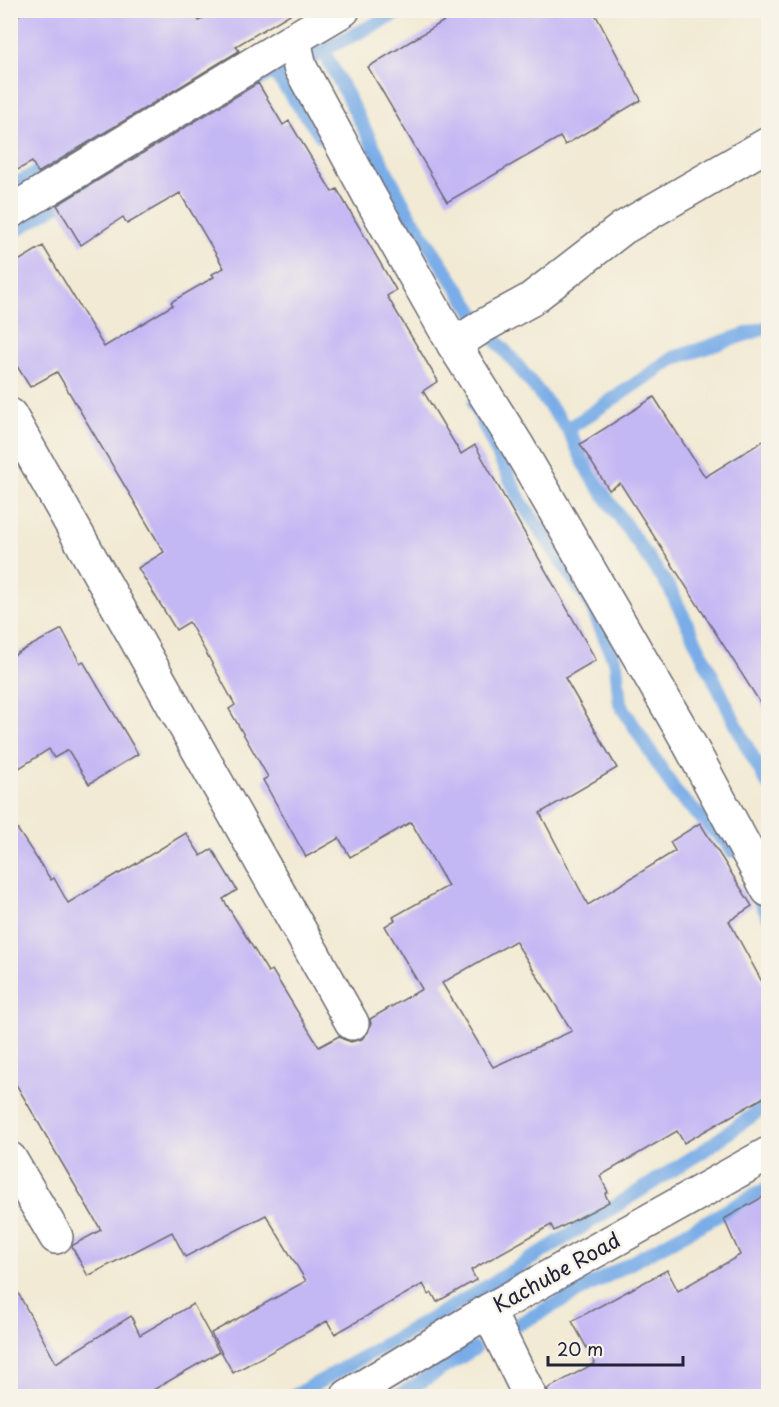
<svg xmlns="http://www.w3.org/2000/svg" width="779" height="1407" font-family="'Playpen Sans',sans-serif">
<rect width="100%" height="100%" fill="#f7f3e8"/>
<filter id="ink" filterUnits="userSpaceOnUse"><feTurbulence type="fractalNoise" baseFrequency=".0167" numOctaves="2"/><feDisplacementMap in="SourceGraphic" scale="12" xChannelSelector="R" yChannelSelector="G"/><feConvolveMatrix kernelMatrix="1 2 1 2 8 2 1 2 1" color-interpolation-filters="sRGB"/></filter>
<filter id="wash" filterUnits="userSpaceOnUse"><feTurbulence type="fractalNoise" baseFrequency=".008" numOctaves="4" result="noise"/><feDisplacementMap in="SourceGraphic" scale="24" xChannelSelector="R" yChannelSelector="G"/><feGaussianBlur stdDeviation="1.35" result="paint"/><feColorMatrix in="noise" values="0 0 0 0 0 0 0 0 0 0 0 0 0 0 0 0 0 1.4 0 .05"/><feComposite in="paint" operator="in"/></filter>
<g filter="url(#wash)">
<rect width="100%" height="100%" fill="#f2ead4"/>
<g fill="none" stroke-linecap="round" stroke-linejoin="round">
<g stroke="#7aade7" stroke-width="14">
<path d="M323,50L411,218L483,326L512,359L568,429L589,473L670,589L746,745L768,784"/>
<path d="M299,67L323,50L404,10"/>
<path d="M273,71L322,137"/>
<path d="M10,187L106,135"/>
<path d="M10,234L273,71L280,70"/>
<path d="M474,404L521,502L590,603L616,664L620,704L677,794L728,844L732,851"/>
<path d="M568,429L674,358L768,327"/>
<path d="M755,891L768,916"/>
<path d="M519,1324L768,1188"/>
<path d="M294,1396L483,1289L703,1151L768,1104"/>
<path d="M398,1396L474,1349"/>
</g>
</g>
<g id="blocks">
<g fill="#c4b8f4" fill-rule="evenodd">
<path d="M27,10H193L199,21L216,10H297L236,46L239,51L38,173L32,162L10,174V20Z"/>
<path d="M462,10H593L641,100L565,145L560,137L447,202L368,67Z"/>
<path d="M258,83L283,125L289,121L332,192L337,189L396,290L387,296L438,381L423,391L461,454L475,445L596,660L565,678L617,768L540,813L588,905L675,851L670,842L700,823L752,906L729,921L768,993V1095L684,1143L677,1131L600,1176L608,1192L605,1194L609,1202L554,1231L551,1225L471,1270L476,1280L437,1302L432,1293L429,1295L423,1284L335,1334L327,1321L233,1373L211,1333L306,1281L266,1215L185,1257L172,1232L88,1276L72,1247L73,1245L101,1230L10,1074V818L51,880L54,878L68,903L118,873L119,874L186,833L201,856L212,849L237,890L223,899L268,972L272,970L319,1047L339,1036L343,1039L351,1042L362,1039L368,1032L371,1024L370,1019L422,989L385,926L395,920L393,917L448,886L411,822L350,857L339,838L306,857L263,780L268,777L229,709L235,705L189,622L176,630L138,568L164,552L57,372L30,387L10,355V266L43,246L104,347L173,305L171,302L214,277L212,274L224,268L180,193L127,224L123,217L81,245L57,205ZM515,941L572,1031L493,1067L442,983Z"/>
<path d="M654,397L705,477L768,438V715L620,483L609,490L580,444Z"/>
<path d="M62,629L80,663L83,661L138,754L89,784L68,750L54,758L49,749L10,774V657Z"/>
<path d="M768,1194V1396H549L547,1389L595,1363L572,1321L667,1270L678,1291L740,1255L724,1219Z"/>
<path d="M10,1278L56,1363L131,1316L140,1335L193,1304L219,1352L143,1396H10Z"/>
</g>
</g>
</g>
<g filter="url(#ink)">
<use href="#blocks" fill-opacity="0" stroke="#6b6871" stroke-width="1.5"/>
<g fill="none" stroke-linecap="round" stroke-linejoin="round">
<defs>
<g id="minor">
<path d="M294,39L300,67L369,195L454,345L517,445L685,736L768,890"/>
<path d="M10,212L294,39L343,10"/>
<path d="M454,345L483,326L530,300L623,228L768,144"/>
<path d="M10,415L352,1023"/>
<path d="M10,1159L56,1237"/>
<path d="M488,1311L530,1396"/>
<path d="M348,1396L488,1311L768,1154"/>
</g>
</defs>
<use href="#minor" stroke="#6b6871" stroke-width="36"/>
<use href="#minor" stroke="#fff" stroke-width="33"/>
</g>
</g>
<g text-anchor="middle" stroke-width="5" stroke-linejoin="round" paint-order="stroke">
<g font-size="21" fill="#22223b" stroke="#f7f3e8">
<text transform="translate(557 1273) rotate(-29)" y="7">Kachube Road</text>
</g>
</g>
<rect width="779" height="1407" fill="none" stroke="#f7f3e8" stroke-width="36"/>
<path d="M548 1356v9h135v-9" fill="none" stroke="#22223b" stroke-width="3"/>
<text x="557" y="1356" font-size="18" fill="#22223b" stroke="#f7f3e8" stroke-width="4.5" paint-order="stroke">20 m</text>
</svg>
